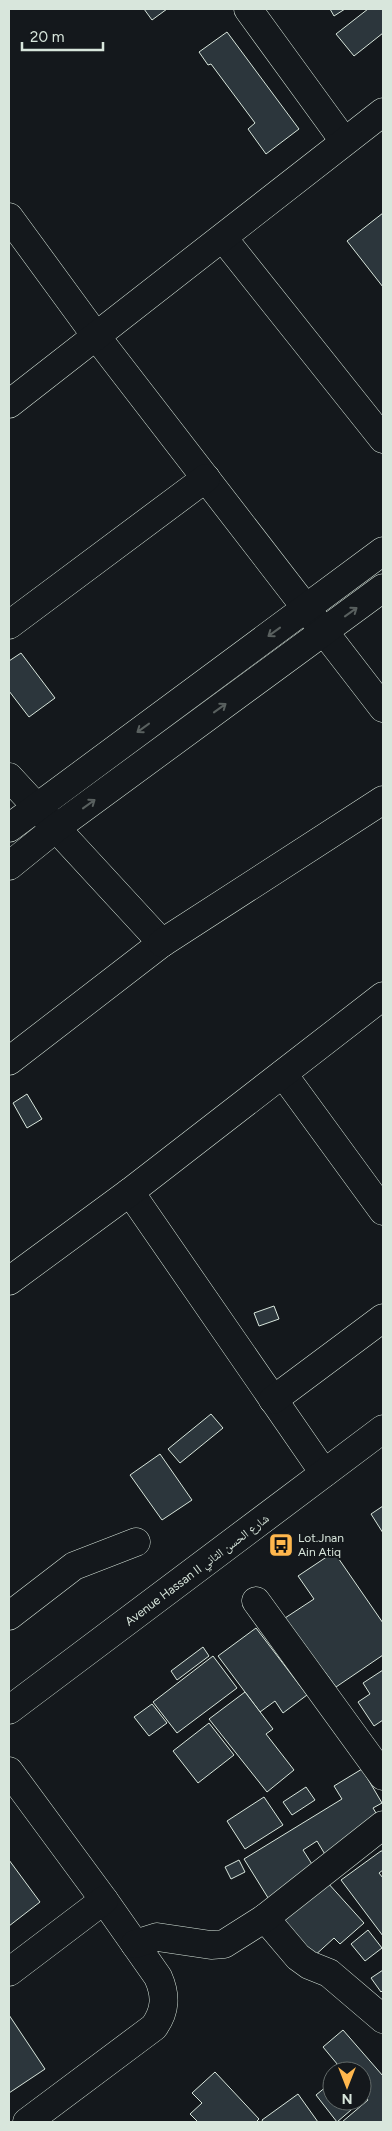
<svg xmlns="http://www.w3.org/2000/svg" width="392" height="2131" font-family="Figtree,'Noto Naskh Arabic',sans-serif">
<rect width="100%" height="100%" fill="#14181c"/>
<g fill="#2c363c" stroke="#d8e6dc">
<path d="M144,9H167L152,20Z"/>
<path d="M330,9H345L334,16Z"/>
<path d="M368,9H383V33L354,56L336,34Z"/>
<path d="M227,32L299,129L266,154L248,129L255,123L211,64L208,65L199,52Z"/>
<path d="M383,213V287L347,241Z"/>
<path d="M21,653L55,698L29,717L9,691V661Z"/>
<path d="M27,1094L42,1119L27,1128L13,1103Z"/>
<path d="M274,1306L279,1319L259,1326L254,1313Z"/>
<path d="M211,1414L223,1428L180,1463L168,1449Z"/>
<path d="M160,1454L192,1500L162,1520L130,1475Z"/>
<path d="M383,1506V1533L371,1514Z"/>
<path d="M334,1552L383,1623V1655L336,1687L324,1671L322,1672L285,1618L314,1599L298,1576Z"/>
<path d="M256,1628L307,1695L283,1713L275,1701L260,1712L218,1656Z"/>
<path d="M203,1647L209,1656L177,1680L171,1671Z"/>
<path d="M213,1656L237,1688L177,1733L153,1702Z"/>
<path d="M383,1670V1720L374,1726L358,1702L370,1694L363,1683Z"/>
<path d="M245,1692L273,1729L266,1734L294,1770L267,1792L209,1719Z"/>
<path d="M152,1704L167,1723L149,1736L134,1717Z"/>
<path d="M209,1723L234,1755L198,1783L173,1751Z"/>
<path d="M362,1769L382,1803L373,1808L382,1823L326,1856L317,1841L303,1850L317,1872L270,1901L244,1859L342,1799L334,1786Z"/>
<path d="M306,1787L315,1800L292,1815L283,1802Z"/>
<path d="M264,1797L283,1825L245,1849L227,1821Z"/>
<path d="M381,1851H383V1870L379,1873L383,1878V1936L341,1880Z"/>
<path d="M9,1860L40,1902L9,1926Z"/>
<path d="M239,1860L245,1872L231,1879L225,1867Z"/>
<path d="M327,1882L364,1923L340,1944L334,1938L312,1958L281,1923Z"/>
<path d="M368,1930L382,1948L365,1961L351,1944Z"/>
<path d="M383,1970V1990L381,1992L371,1978Z"/>
<path d="M9,2015L45,2069L9,2093Z"/>
<path d="M343,2030L383,2076V2122H342L368,2100L362,2093V2071H343L323,2047Z"/>
<path d="M215,2072L259,2119L256,2122H198L190,2114L202,2103L192,2093Z"/>
<path d="M332,2082V2101H355L358,2104L337,2122L316,2095Z"/>
<path d="M298,2094L318,2122H263L262,2120Z"/>
</g>
<g fill="none" stroke-linecap="round" stroke-linejoin="round">
<defs>
<g id="minor">
<path d="M248,9L344,141"/>
<path d="M9,217L96,336L383,708"/>
<path d="M223,238L383,439"/>
<path d="M9,404L383,112"/>
<path d="M9,625L206,478"/>
<path d="M9,777L162,943L9,1061"/>
<path d="M9,828L383,551"/>
<path d="M9,866L56,828L383,588"/>
<path d="M162,943L383,800"/>
<path d="M283,1074L383,1211"/>
<path d="M130,1192L324,1473"/>
<path d="M9,1281L130,1192L383,996"/>
<path d="M273,1400L383,1318"/>
<path d="M256,1601L383,1776"/>
<path d="M9,1616L74,1566L136,1542"/>
<path d="M9,1771L104,1900L158,1977C166,1995 166,2010 154,2027L27,2122"/>
<path d="M265,1918L298,1957L309,1965L329,1973L383,2019"/>
<path d="M135,1944L157,1937L211,1945L224,1944L265,1918L383,1825"/>
<path d="M9,1972L104,1900"/>
</g>
<path id="major" d="M9,1710L383,1429"/>
</defs>
<use href="#minor" stroke="#d8e6dc" stroke-width="29"/>
<use href="#major" stroke="#d8e6dc" stroke-width="29"/>
<use href="#minor" stroke="#14181c" stroke-width="28"/>
<use href="#major" stroke="#14181c" stroke-width="28"/>
</g>
<defs><path id="oneway-shaft" d="M-6 0H5M1.5-3L5.5 0L1.5 3" fill="none" stroke-width="1.6" stroke-linecap="round" stroke-linejoin="round" transform="scale(1.25)"/></defs>
<g stroke="#59605f">
<use href="#oneway-shaft" transform="translate(351 612) rotate(-36)"/>
<use href="#oneway-shaft" transform="translate(274 632) rotate(144)"/>
<use href="#oneway-shaft" transform="translate(220 708) rotate(-36)"/>
<use href="#oneway-shaft" transform="translate(143 728) rotate(144)"/>
<use href="#oneway-shaft" transform="translate(89 804) rotate(-36)"/>
</g>
<defs>
<symbol id="bus-square" viewBox="-11 -11 22 22"><rect x="-9" y="-9" width="18" height="18" rx="4" fill="#ffb74d" stroke="#14181c"/><path d="M-5-6H5V4H4V6H2V4H-2V6H-4V4H-5ZM-3.5-4V0h7V-4ZM-3.5 1.2v1.5H-2V1.2ZM2 1.2v1.5H3.5V1.2Z" fill="#111"/></symbol>
</defs>
<g fill-rule="evenodd">
<use href="#bus-square" x="267" y="1531" width="28" height="28"/>
</g>
<g text-anchor="middle" stroke-width="4" stroke-linejoin="round" paint-order="stroke">
<g font-size="12" fill="#d8e6dc" stroke="#14181c" text-anchor="start">
<text x="298" y="1542">Lot.Jnan<tspan x="298" dy="14">Ain Atiq</tspan></text>
</g>
<g font-size="12" fill="#d8e6dc" stroke="#14181c">
<text transform="translate(197 1570) rotate(-37)" y="4">Avenue Hassan II شارع الحسن الثاني</text>
</g>
</g>
<rect width="392" height="2131" fill="none" stroke="#d8e6dc" stroke-width="20"/>
<g transform="translate(347 2086) rotate(180)"><circle r="24" fill="#14181c" stroke="#626a69"/>
<path d="M0-4L9 19L0 12L-9 19Z" fill="#ffb74d"/>
<text y="-8" font-size="14" font-weight="bold" text-anchor="middle" fill="#d8e6dc">N</text>
</g>
<path d="M22 42v8h81v-8" fill="none" stroke="#d8e6dc" stroke-width="2.5"/>
<text x="30" y="42" font-size="15" fill="#d8e6dc" stroke="#14181c" stroke-width="4" paint-order="stroke">20 m</text>
</svg>
